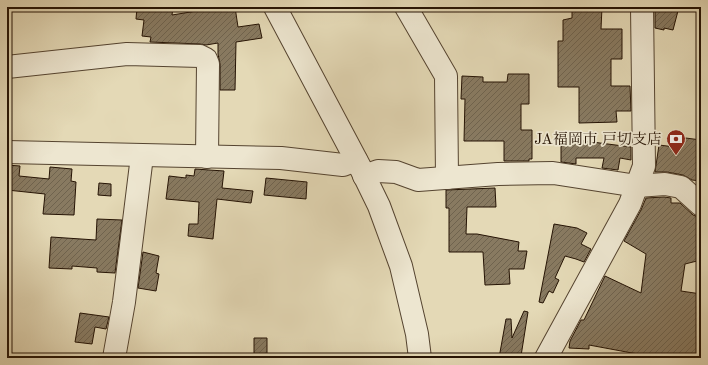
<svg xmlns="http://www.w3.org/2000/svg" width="708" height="365" font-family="'Old Standard TT','Noto Serif JP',serif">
<defs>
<pattern id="building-hatch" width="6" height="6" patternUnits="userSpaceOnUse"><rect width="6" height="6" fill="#887a61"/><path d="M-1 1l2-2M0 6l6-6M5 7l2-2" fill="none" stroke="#6f634e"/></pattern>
</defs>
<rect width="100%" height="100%" fill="#e4d9b6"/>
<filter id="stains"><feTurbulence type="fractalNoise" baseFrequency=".005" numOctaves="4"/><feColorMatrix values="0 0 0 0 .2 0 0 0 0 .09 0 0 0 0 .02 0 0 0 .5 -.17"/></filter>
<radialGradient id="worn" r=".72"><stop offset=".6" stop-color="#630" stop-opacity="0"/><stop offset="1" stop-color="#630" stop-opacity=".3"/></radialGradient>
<g fill="url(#building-hatch)" stroke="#251304">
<path d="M137,7H173L172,15L209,9V7H235L238,27L259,24L262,38L236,42L235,90H220V64L218,54V43L206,45L200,44L150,42L151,37L142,36L144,20L136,19Z"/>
<path d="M572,7H602L601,29H622V59H611V86H630L631,111H616L617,122L579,123V87H558V41H563V20L572,18Z"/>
<path d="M655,7H679L673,30L664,28V30L655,28Z"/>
<path d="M508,74H529V104H521V130H532V159H529V161H504V141H464L465,99H461L462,76L483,77V82H507Z"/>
<path d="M678,137L701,140V181L692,180L683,175L667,172H655L659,145L675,147Z"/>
<path d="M561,138L631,147V160L620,158L618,170L602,168L604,158H576V164L561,162Z"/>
<path d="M7,165L20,166L19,176L49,179L50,167L72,169L71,181L76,182L74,215L43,214L45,194L7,190Z"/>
<path d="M195,169L224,171L222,188L253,191L251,203L217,199L213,239L188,236L189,224H198L199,202L166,199L169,176L186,178V175L194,176Z"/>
<path d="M266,178L307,182L306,199L264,195Z"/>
<path d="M99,183L111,184V196L98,195Z"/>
<path d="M495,188L496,207H467L466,234H477L519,242L518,251H527L524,269H509L510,284L485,285L483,252H449V208H446V190Z"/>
<path d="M664,197L671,198V203H680L693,215L698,217H701V260L685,264L681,291L701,294V331L699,330L696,358H667L632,353L589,345V349L569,348L570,341L581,320H584L605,276L641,293L646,254L624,241L641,210L646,198Z"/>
<path d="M97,219L122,220L115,273L97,272V268L72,266V269L49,268L51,237L96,240Z"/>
<path d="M554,224L577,228L587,233L581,244L591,249L584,262L576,259L565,256L555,278L559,280L553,293L549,291L543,303L539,302Z"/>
<path d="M143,252L159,256L156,273L159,274L156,291L138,288Z"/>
<path d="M524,311L528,312L521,356L513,355V358H499L506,319H511L512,338Z"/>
<path d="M80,313L109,317L106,329L95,327L92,344L75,342Z"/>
<path d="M254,338H267V355H266V358H254Z"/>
</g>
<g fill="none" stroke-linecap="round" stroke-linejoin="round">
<defs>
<g id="minor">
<path d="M275,7L361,169L379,206L401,266L417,334L420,358"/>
<path d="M406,7L446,76L447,178"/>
<path d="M7,67L127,54L200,56L206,59L208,64L207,157"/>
<path d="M7,152L281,158L343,165L356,160"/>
<path d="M364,176L378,171L396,172L418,180L498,174L553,173L637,186L665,184L681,187L701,205"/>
<path d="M114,358L124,302L142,156"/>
<path d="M546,358L630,204L644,166L642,7"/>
</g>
</defs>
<use href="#minor" stroke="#554430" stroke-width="24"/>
<use href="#minor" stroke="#ede6d0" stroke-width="22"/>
</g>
<defs>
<symbol id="bank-pin" viewBox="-11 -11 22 30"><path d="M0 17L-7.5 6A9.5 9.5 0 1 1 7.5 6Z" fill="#8f2418" stroke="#ede6d0"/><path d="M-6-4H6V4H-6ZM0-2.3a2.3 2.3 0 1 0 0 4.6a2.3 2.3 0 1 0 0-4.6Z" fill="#fff"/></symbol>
</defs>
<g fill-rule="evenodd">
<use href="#bank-pin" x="665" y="128" width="22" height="30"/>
</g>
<g text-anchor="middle" stroke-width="3.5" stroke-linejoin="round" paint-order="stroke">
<g font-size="15" fill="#251304" stroke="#ede6d0" text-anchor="end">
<text x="662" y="144">JA福岡市 戸切支店</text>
</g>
</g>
<rect width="708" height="365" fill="none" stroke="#e4d9b6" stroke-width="24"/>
<rect x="8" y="8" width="692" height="349" fill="none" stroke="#251304" stroke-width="2"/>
<rect x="12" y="12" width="684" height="341" fill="none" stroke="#251304"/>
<rect width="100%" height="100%" filter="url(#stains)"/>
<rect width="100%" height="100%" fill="url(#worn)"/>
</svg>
